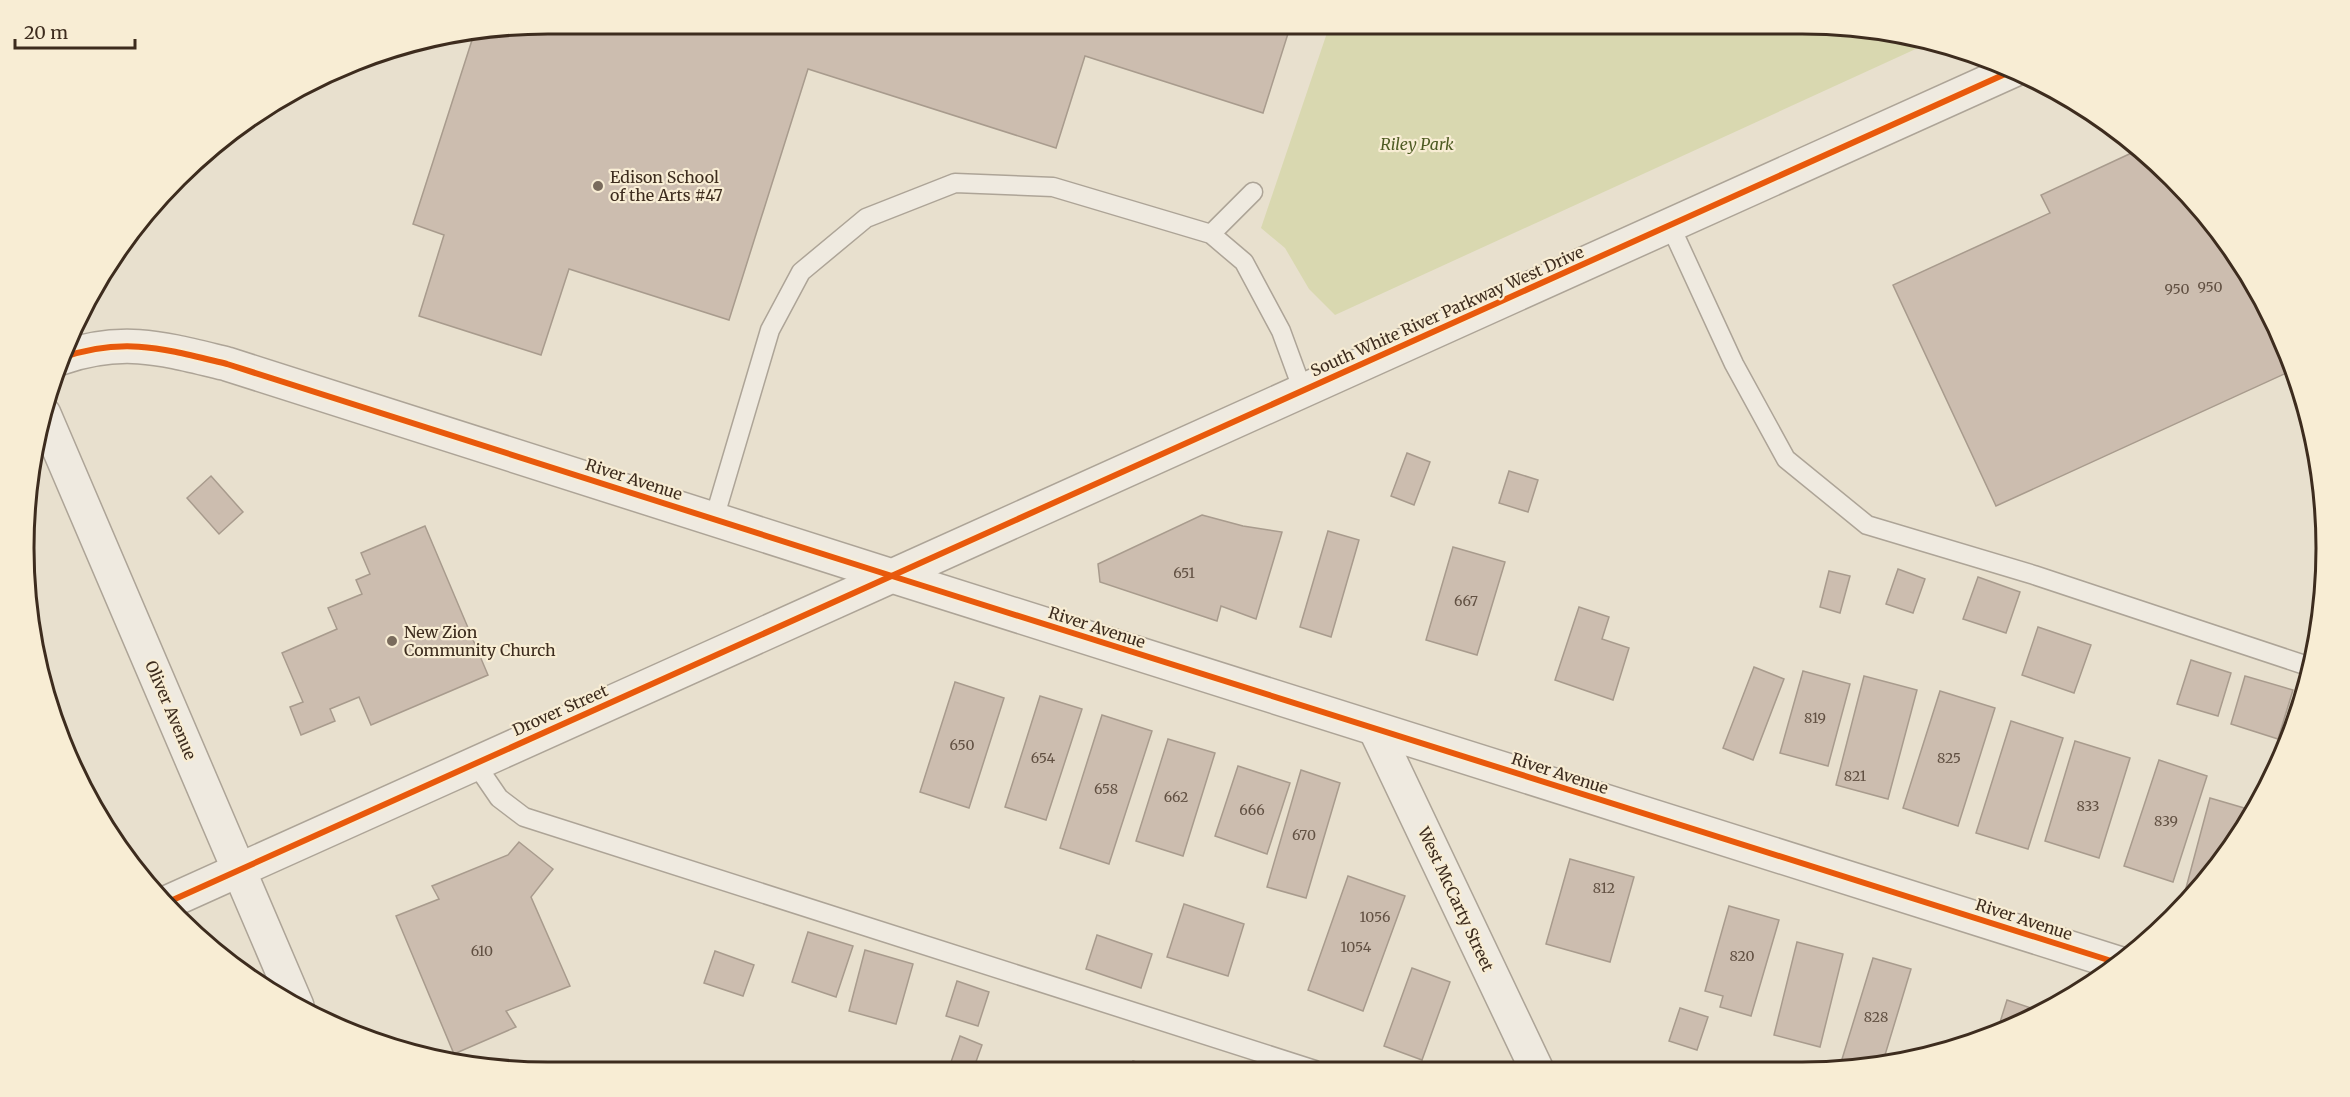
<svg xmlns="http://www.w3.org/2000/svg" width="2350" height="1097" font-family="Merriweather,serif">
<rect width="100%" height="100%" fill="#e8e0ce"/>
<path fill="#d9d8b0" d="M1330,24H1802L1904,34L1931,42L1335,315L1309,289L1285,248L1261,228Z"/>
<g fill="#ccbdaf" stroke="#a89b8d" stroke-width="1.5">
<path d="M548,24H628L647,30L649,24H1291L1263,113L1085,56L1056,148L808,69L729,320L569,269L541,355L419,316L444,235L413,224L473,37Z"/>
<path d="M2138,150L2173,178L2238,257L2286,348L2293,370L1996,506L1893,285L2050,213L2041,195Z"/>
<path d="M1407,453L1430,462L1414,505L1391,496Z"/>
<path d="M1509,471L1538,480L1528,512L1499,503Z"/>
<path d="M211,476L243,512L219,534L187,498Z"/>
<path d="M1202,515L1243,526L1282,532L1256,619L1221,606L1217,621L1100,582L1098,564Z"/>
<path d="M425,526L488,675L371,725L359,697L330,709L335,721L301,735L290,707L303,702L282,653L337,629L328,608L362,594L356,580L370,574L361,553Z"/>
<path d="M1328,531L1359,540L1331,637L1300,627Z"/>
<path d="M1453,547L1505,562L1477,655L1426,640Z"/>
<path d="M1898,569L1925,579L1913,613L1886,604Z"/>
<path d="M1829,571L1850,576L1840,613L1820,607Z"/>
<path d="M1978,577L2020,592L2006,633L1963,619Z"/>
<path d="M1579,607L1609,617L1602,639L1629,648L1613,700L1555,680Z"/>
<path d="M2038,627L2091,645L2074,693L2022,675Z"/>
<path d="M2191,660L2231,673L2218,716L2177,704Z"/>
<path d="M1754,667L1784,679L1753,760L1723,748Z"/>
<path d="M1803,671L1850,684L1828,766L1780,753Z"/>
<path d="M1864,676L1917,690L1888,799L1836,785Z"/>
<path d="M2245,676L2293,690L2278,739L2231,724Z"/>
<path d="M955,682L1004,698L969,808L920,792Z"/>
<path d="M1940,691L1995,708L1958,826L1903,808Z"/>
<path d="M1040,696L1082,709L1046,820L1005,807Z"/>
<path d="M1102,715L1152,731L1109,864L1060,848Z"/>
<path d="M2011,721L2063,738L2028,849L1976,833Z"/>
<path d="M1168,739L1215,753L1183,856L1136,841Z"/>
<path d="M2075,741L2130,758L2099,858L2045,841Z"/>
<path d="M2159,760L2207,776L2173,882L2124,866Z"/>
<path d="M1238,766L1290,783L1267,854L1215,836Z"/>
<path d="M1301,770L1340,783L1306,898L1267,887Z"/>
<path d="M2210,798L2251,810L2217,868L2182,903Z"/>
<path d="M519,842L553,869L531,897L570,986L506,1011L516,1027L454,1054L396,916L439,899L432,886L508,855Z"/>
<path d="M1570,859L1634,877L1610,962L1546,944Z"/>
<path d="M1348,876L1405,896L1363,1011L1308,990Z"/>
<path d="M1184,904L1244,924L1228,976L1167,957Z"/>
<path d="M1729,906L1779,920L1751,1016L1720,1007L1723,996L1705,991Z"/>
<path d="M808,932L853,946L836,997L792,982Z"/>
<path d="M1097,935L1152,954L1141,988L1086,969Z"/>
<path d="M1797,942L1843,954L1820,1047L1774,1035Z"/>
<path d="M865,950L913,964L896,1024L849,1011Z"/>
<path d="M715,951L754,965L743,996L704,983Z"/>
<path d="M1873,958L1911,969L1882,1065L1870,1068L1839,1069Z"/>
<path d="M1412,968L1450,982L1422,1060L1384,1046Z"/>
<path d="M957,981L989,992L978,1026L946,1016Z"/>
<path d="M2007,1000L2040,1011L1996,1035Z"/>
<path d="M1680,1008L1708,1017L1697,1050L1669,1041Z"/>
<path d="M960,1036L982,1045L973,1070L951,1062Z"/>
<path d="M1133,1061L1164,1071H1130Z"/>
<path d="M765,1063L797,1072H763Z"/>
</g>
<g fill="none" stroke-linecap="round" stroke-linejoin="round">
<defs>
<g id="service">
<path d="M1670,225L1734,364L1786,459L1867,525L2034,575L2311,667"/>
<path d="M1211,234L1253,192"/>
<path d="M714,519L770,330L801,272L866,218L955,183L1053,187L1211,234L1244,262L1281,331L1303,391"/>
<path d="M475,763L499,798L524,817L1315,1070"/>
</g>
<g id="minor">
<path d="M1375,729L1537,1070"/>
<path d="M166,903L892,576L2121,964"/>
</g>
<g id="tertiary">
<path d="M61,358C124,336 165,349 227,364L892,576L2014,70"/>
<path d="M44,414L297,1006"/>
</g>
</defs>
<use href="#service" stroke="#ada497" stroke-width="21"/>
<use href="#minor" stroke="#ada497" stroke-width="36"/>
<use href="#tertiary" stroke="#ada497" stroke-width="36"/>
<use href="#service" stroke="#efeae0" stroke-width="18"/>
<use href="#minor" stroke="#efeae0" stroke-width="33"/>
<use href="#tertiary" stroke="#efeae0" stroke-width="33"/>
<defs>
<g id="cycleway">
<path d="M61,358C124,336 165,349 227,364L892,576L2121,964"/>
<path d="M166,903L2014,70"/>
</g>
</defs>
<use href="#cycleway" stroke="#f8edd4" stroke-width="10"/>
<use href="#cycleway" stroke="#e8590c" stroke-width="6"/>
</g>
<g fill="#796b5c" stroke="#f8edd4" stroke-width="2">
<circle cx="598" cy="186" r="6"/>
<circle cx="392" cy="641" r="6"/>
</g>
<g text-anchor="middle" stroke-width="4.5" stroke-linejoin="round" paint-order="stroke">
<g font-size="14" fill="#615042">
<text x="2210" y="292">950</text>
<text x="2177" y="294">950</text>
<text x="1184" y="578">651</text>
<text x="1466" y="606">667</text>
<text x="1815" y="723">819</text>
<text x="962" y="750">650</text>
<text x="1043" y="763">654</text>
<text x="1949" y="763">825</text>
<text x="1855" y="781">821</text>
<text x="1106" y="794">658</text>
<text x="1176" y="802">662</text>
<text x="2088" y="811">833</text>
<text x="1252" y="815">666</text>
<text x="2166" y="826">839</text>
<text x="1304" y="840">670</text>
<text x="1604" y="893">812</text>
<text x="1375" y="922">1056</text>
<text x="1356" y="952">1054</text>
<text x="482" y="956">610</text>
<text x="1742" y="961">820</text>
<text x="1876" y="1022">828</text>
</g>
<g font-size="16" font-style="italic" fill="#4e5b23" stroke="#f8edd4">
<text x="1417" y="150">Riley Park</text>
</g>
<g font-size="16" fill="#3d2c1e" stroke="#f8edd4" text-anchor="start">
<text x="610" y="183">Edison School<tspan x="610" dy="18">of the Arts #47</tspan></text>
<text x="404" y="638">New Zion<tspan x="404" dy="18">Community Church</tspan></text>
</g>
<g font-size="16" fill="#3d2c1e" stroke="#f8edd4">
<text transform="translate(1447 311) rotate(-24)" y="6">South White River Parkway West Drive</text>
<text transform="translate(634 479) rotate(18)" y="6">River Avenue</text>
<text transform="translate(1097 627) rotate(18)" y="6">River Avenue</text>
<text transform="translate(171 710) rotate(67)" y="6">Oliver Avenue</text>
<text transform="translate(560 710) rotate(-24)" y="6">Drover Street</text>
<text transform="translate(1560 773) rotate(18)" y="6">River Avenue</text>
<text transform="translate(1456 899) rotate(65)" y="6">West McCarty Street</text>
<text transform="translate(2024 919) rotate(18)" y="6">River Avenue</text>
</g>
</g>
<path d="M0 0H2350V1097H0ZM548 34H1802A514 514 0 0 1 2316 548V548A514 514 0 0 1 1802 1062H548A514 514 0 0 1 34 548V548A514 514 0 0 1 548 34Z" fill="#f8edd4" fill-rule="evenodd"/>
<path fill="none" stroke="#3d2c1e" stroke-width="3" d="M548 34H1802A514 514 0 0 1 2316 548V548A514 514 0 0 1 1802 1062H548A514 514 0 0 1 34 548V548A514 514 0 0 1 548 34Z"/>
<path d="M15 39v9h120v-9" fill="none" stroke="#3d2c1e" stroke-width="3"/>
<text x="24" y="39" font-size="18" fill="#3d2c1e" stroke="#f8edd4" stroke-width="4.5" paint-order="stroke">20 m</text>
</svg>
